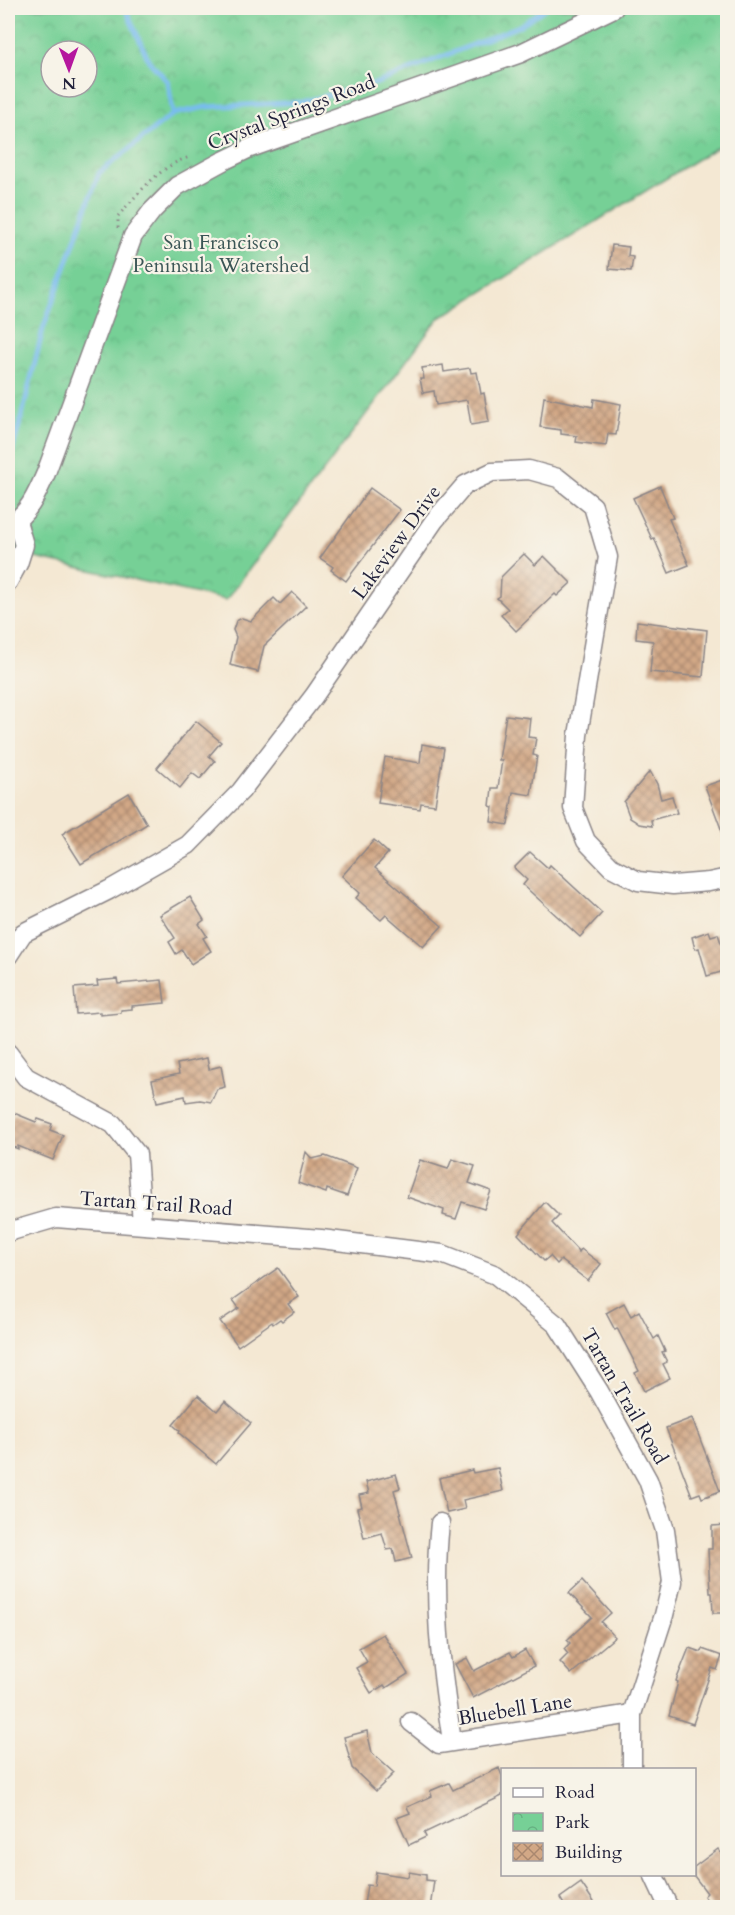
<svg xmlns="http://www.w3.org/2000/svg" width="735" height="1915" font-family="Cardo,serif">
<defs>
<pattern id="park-crowns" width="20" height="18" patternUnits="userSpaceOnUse" patternTransform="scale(1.5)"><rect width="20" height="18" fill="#76d096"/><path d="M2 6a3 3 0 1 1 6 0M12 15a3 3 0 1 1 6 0" fill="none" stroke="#66b282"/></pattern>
<pattern id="building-cross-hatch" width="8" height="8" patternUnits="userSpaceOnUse" patternTransform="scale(1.5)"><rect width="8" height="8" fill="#d2a886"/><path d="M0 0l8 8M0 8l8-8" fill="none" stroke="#aa886f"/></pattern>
</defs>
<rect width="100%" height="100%" fill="#f7f3e8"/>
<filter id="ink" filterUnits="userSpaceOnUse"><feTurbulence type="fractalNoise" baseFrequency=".0167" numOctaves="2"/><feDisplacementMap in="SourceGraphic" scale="12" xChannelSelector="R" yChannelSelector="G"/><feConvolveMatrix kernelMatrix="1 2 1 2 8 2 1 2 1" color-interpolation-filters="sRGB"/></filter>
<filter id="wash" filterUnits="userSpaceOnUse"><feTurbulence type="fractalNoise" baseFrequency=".008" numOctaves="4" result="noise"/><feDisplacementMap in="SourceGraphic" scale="24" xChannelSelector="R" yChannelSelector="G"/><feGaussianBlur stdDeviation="1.35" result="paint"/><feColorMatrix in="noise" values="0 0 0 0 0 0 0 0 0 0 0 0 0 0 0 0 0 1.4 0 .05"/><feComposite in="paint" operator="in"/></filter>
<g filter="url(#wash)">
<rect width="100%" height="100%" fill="#f4e8d3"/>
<path fill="url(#park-crowns)" stroke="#4c7968" stroke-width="1.5" fill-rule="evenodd" d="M8,8H727V141L438,319L226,600L8,552ZM51,51H87V87H51Z"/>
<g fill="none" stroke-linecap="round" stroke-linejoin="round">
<g stroke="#78bcee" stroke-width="5">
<path d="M125,8L149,61L168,82L173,114"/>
<path d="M8,466L23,411L43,329L99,173L173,114L206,107L302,102L377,83L519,26L546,8"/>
</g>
</g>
<g id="blocks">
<g fill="url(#building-cross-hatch)">
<path d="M612,245L629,247L628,256L633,257L631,271L609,269Z"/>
<path d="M443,365L444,372L470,368L471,373L477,372L481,394L484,393L489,422L471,425L467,400L436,405L434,391L423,393L420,379H424L422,368Z"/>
<path d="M544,397L593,407L594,399L621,404L616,435L608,434L606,446L576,442L577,436L561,434V430L540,427Z"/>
<path d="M660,486L673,518L669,519L689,565L669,573L654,538L652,539L633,498Z"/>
<path d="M370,488L400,510L346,581L331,570L333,567L320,558Z"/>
<path d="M524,554L535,565L544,556L571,583L557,596L555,594L516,631L501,615L508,609L497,598L500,596L501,577Z"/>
<path d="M292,592L306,606L264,646L258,672L230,665L236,637L233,630L236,621L242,618L251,621L274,598L280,604Z"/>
<path d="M637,621L707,630L703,677L650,672L653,641L636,639Z"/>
<path d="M506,715L530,718L528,737L536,738L533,755L537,756L531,795L513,792L508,825L491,822L493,807L490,806L492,788H498L502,760H499Z"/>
<path d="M196,721L221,742L209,756L215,761L200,779L192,773L180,788L157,768Z"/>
<path d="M422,744L444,748L435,805L421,803L420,809L378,803L385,757L420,763Z"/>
<path d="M650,771L657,784L661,799L672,796L677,813L651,820L652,826L639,824L635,821L630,818L624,802Z"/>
<path d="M728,778V842H726L705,786Z"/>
<path d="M129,793L147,824L81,864L62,834Z"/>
<path d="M374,840L388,853L375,868L442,926L423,947L386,915L381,920L356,898L360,893L342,876Z"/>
<path d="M530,852L548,868L550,865L602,913L580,937L523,885L527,880L514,868Z"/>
<path d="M190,897L204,920L199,924L207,936L203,938L211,951L191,964L182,950L176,954L169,942L175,938L160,915Z"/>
<path d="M709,931L711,936L718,934L728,963V970L707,976L699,948L695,949L692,937Z"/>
<path d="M117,979L118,984L162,980L165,1003L132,1006V1009L121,1010V1013L100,1015V1012L76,1014L74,988L98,986L97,981Z"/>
<path d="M207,1058L209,1069L221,1066L225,1087L217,1089L211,1102L200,1100L186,1102L185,1096L157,1102L152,1080L179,1074L177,1064Z"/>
<path d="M14,1113L36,1122L38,1119L52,1124L50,1130L63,1135L53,1160L18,1146V1149L8,1145V1129Z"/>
<path d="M306,1152L312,1159L325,1156L357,1168L347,1196L327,1189L326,1193L298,1183Z"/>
<path d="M452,1159L475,1166L469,1183L491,1191L484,1209L462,1202L456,1219L443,1215L444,1210L407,1197L420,1160L448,1169Z"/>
<path d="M545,1202L559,1216L552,1223L579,1252L581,1249L601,1264L588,1281L561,1260L557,1264L550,1256L544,1261L518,1234Z"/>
<path d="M278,1268L299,1297L288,1304L294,1312L282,1321L280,1319L273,1324L272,1322L238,1346L220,1321L239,1308L233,1300Z"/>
<path d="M624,1303L631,1316L639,1311L654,1339L658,1336L665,1351L662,1352L667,1362L663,1364L670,1378L644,1391L635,1373L639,1371L617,1328L615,1330L606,1313Z"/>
<path d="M198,1395L217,1411L225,1401L251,1423L216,1464L179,1433L180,1431L173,1425Z"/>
<path d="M692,1418L720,1491L702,1498L700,1493L692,1496L666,1428Z"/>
<path d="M498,1468L503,1491L463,1500L465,1509L447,1513L439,1478L472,1470L473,1473Z"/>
<path d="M396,1474L400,1488L394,1490L412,1558L396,1562L393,1549L387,1550L382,1533L364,1538L357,1508L362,1507L359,1495L369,1493L366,1482Z"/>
<path d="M728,1525V1613H713L712,1593H710L708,1549H712V1526Z"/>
<path d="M582,1581L611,1613L601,1622L615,1637L571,1674L560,1662L568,1654L564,1649L570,1643L567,1640L592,1617L569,1593Z"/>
<path d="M383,1634L408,1674L386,1688L384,1685L371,1693L356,1668L367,1662L359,1648Z"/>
<path d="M689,1648L701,1652L702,1649L722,1656L717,1670L712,1668L693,1724L669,1716L678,1682L676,1681Z"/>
<path d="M525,1650L534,1666L473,1698L455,1664L467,1658L474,1671L510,1652L513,1657Z"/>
<path d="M367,1731L372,1753L394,1773L376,1791L352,1768L344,1737Z"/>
<path d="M499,1768L502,1776V1796L424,1833L426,1837L409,1845L397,1818L410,1813L407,1807L432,1796L430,1791L449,1783L453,1790Z"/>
<path d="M718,1849L728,1862V1908H713L704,1896L707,1893L694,1876V1867Z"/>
<path d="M376,1872L408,1877L409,1872L426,1875V1880L434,1881L430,1908L399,1903V1905L389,1903L388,1908L364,1905L367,1885L374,1886Z"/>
<path d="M581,1883L598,1908H566L560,1898Z"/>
</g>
</g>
</g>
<g filter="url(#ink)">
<use href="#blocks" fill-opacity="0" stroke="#8b8587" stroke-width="1.5"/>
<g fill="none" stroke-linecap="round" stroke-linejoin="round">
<defs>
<g id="minor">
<path d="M8,526C28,515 37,494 46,473L133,236L152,211L177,186L223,161L250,148L521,53L614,8"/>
<path d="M8,582L18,564L24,545L17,521"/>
<path d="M8,956L23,933L109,890L188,845L241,791L314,696L434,521L465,485L492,472L529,470L558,478L593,506L608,557L578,735L573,808L586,841L611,867L638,881L673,885L709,882L728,878"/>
<path d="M8,1053L26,1077L113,1124L137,1154L142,1224"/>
<path d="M8,1232L56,1218L321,1239L442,1254L496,1275L557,1325L599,1391L648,1480L665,1530L672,1582L664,1615L632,1714V1770"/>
<path d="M440,1523C432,1597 441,1669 452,1741"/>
<path d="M411,1722L439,1744L632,1714"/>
<path d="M653,1874L669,1908"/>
</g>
</defs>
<use href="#minor" stroke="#8b8587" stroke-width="21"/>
<path stroke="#8b8587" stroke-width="3" stroke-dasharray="1.5 4.5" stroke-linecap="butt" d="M118,228V216C137,195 162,163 191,157"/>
<use href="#minor" stroke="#fff" stroke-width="18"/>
</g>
</g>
<g text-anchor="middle" stroke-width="4.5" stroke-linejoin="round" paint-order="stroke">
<g font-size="20" fill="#22223b" stroke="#f7f3e8">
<text transform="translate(291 112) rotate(-21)" y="7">Crystal Springs Road</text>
<text transform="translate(396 542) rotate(-54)" y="7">Lakeview Drive</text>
<text transform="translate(156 1203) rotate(4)" y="7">Tartan Trail Road</text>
<text transform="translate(625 1396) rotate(60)" y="7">Tartan Trail Road</text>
<text transform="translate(515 1709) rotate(-9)" y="7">Bluebell Lane</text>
</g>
<g font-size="20" fill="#3b5656" stroke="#f7f3e8">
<text x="221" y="249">San Francisco<tspan x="221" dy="23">Peninsula Watershed</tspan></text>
</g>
</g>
<rect width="735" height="1915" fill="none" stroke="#f7f3e8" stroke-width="30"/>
<rect x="501" y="1768" width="195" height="108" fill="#f7f3e8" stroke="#a29fa3" stroke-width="1.5"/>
<rect x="513" y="1788" width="30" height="9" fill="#ffffff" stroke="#a29fa3" stroke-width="1.5"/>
<text x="555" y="1798" font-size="18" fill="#22223b">Road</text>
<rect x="513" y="1813" width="30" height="18" fill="url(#park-crowns)" stroke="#a29fa3" stroke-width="1.5"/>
<text x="555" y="1828" font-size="18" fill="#22223b">Park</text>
<rect x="513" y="1843" width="30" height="18" fill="url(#building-cross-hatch)" stroke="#a29fa3" stroke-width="1.5"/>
<text x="555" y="1858" font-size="18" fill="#22223b">Building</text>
<g transform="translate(69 69) rotate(179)"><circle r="28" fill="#f7f3e8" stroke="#a29fa3" stroke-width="1.5"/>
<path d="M0-4.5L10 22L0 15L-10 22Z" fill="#b5179e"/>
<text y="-9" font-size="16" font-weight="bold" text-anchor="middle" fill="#22223b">N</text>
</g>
</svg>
